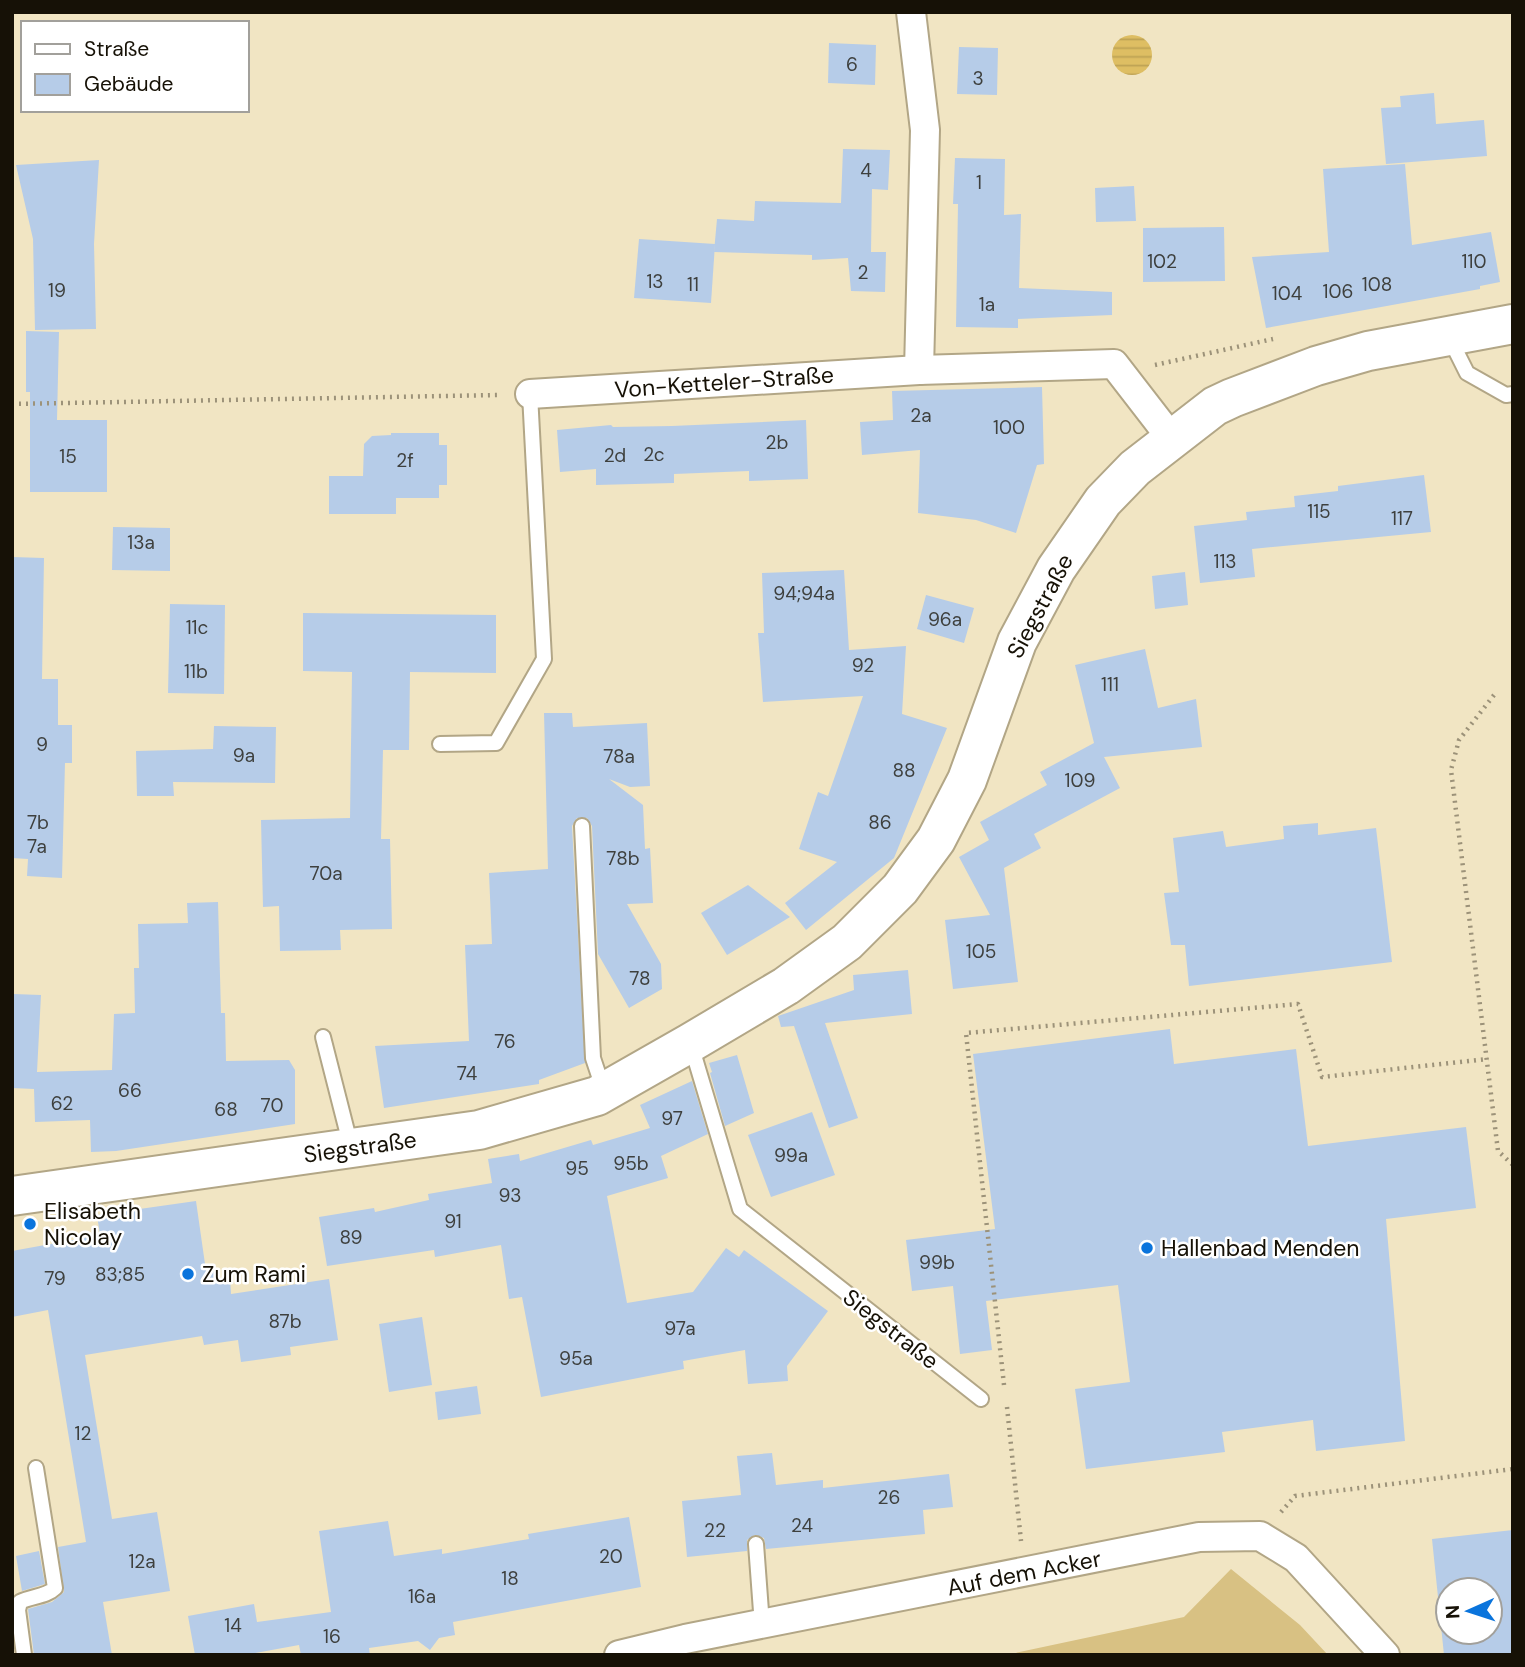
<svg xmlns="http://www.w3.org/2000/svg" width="1525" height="1667" font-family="'DM Sans',sans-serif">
<defs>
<pattern id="water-rules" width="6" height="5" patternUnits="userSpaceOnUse" patternTransform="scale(1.75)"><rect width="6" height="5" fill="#debe63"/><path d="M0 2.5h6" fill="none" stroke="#bea254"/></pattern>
</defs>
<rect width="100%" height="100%" fill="#f1e5c3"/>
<path fill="#d8c183" d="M1231,1569L1300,1625L1328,1655H1006L1184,1617Z"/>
<circle fill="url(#water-rules)" cx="1132" cy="55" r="20"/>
<g fill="#b6cce8" fill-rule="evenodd">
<path d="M829,43L876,45L875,85L828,83Z"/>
<path d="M959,47L998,48L997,95L957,94Z"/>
<path d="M1434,93L1436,124L1484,120L1487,156L1386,164L1381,108L1401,107L1400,96Z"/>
<path d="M843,149L890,150L888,190L872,189L871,252H886L885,292L851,291L848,258L812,260V255L714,252L717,219L754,221L755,201L841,203Z"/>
<path d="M955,158L1005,159L1004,215L1021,214L1019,288L1112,292V315L1018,319V328L956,327L958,204H953Z"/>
<path d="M99,160L94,244L96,329L35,330L33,239L16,165Z"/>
<path d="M1405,164L1412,245L1491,232L1500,282L1480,286V289L1266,328L1252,257L1329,252L1323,169Z"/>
<path d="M1134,186L1136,221L1096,222L1095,188Z"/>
<path d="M1224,227L1225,281L1143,282V228Z"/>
<path d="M639,239L715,244L711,303L634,298Z"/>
<path d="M26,331L59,332L57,420H107V492H30V392H26Z"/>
<path d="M1042,387L1044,464L1037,465L1016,533L976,520L918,513L920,450L862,455L860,422L893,420L892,391Z"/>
<path d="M806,420L808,479L749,481V471L674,474V483L596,485V469L560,472L557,430L611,425L613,427L672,426Z"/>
<path d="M391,433H439V445H447V485H439V498H396V514H329V476H363L364,444L372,436L391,435Z"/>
<path d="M1424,475L1431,532L1252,549L1255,577L1200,583L1194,526L1247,520L1246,512L1295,507L1294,496L1338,491V486Z"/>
<path d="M113,527L170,528V571L112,570Z"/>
<path d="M12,557L44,558L42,679H58V725H72V763H65L62,878L27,876L28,859L12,858Z"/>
<path d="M844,570L849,650L906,646L902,714L947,728L894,858L806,930L785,903L837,862L799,849L818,792L828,796L863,696L763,702L758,633H764L762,573Z"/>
<path d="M1185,572L1188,605L1155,609L1152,576Z"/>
<path d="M926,595L974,608L964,643L917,629Z"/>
<path d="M170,604L225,605L224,694L168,693Z"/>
<path d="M303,613L496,615V673L410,672L409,750H383L381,839H390L392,929L340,930L341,950L280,951L279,906L263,907L261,820L350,818L352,672L303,671Z"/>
<path d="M1145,649L1158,708L1196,699L1202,747L1104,757L1120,788L1034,834L1041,848L1004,868L1018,982L953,989L945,920L990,915L959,857L989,840L980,822L1047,785L1040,772L1094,743L1075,665Z"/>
<path d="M544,713H572L573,727L647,723L650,786L630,787L609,779L643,805L645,849L650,848L653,903L627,904L661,964L662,989L629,1008L598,954L592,826L587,818H577L572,826L585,1063L539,1080V1084L384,1108L375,1046L469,1041L465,945L492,944L489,873L548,869Z"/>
<path d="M214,726L276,727L275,783L173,782L174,796H137L136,751L213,749Z"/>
<path d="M1318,823V835L1376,828L1392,962L1189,986L1185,945H1171L1164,893L1179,892L1173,838L1223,831L1226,847L1284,839L1283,826Z"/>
<path d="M748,885L790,917L727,955L701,913Z"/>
<path d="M218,902L221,1013H225L226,1061L289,1060L295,1070V1124L116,1151L91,1152L90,1120L35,1122L34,1089L12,1088L13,994L41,995L37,1072L112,1070L114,1014L135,1013L134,968H139L138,924L188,923L187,903Z"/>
<path d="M908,970L912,1014L825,1023L858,1118L829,1128L794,1026L781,1027L778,1016L854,990L853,975Z"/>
<path d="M1170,1029L1174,1064L1296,1049L1308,1146L1466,1127L1476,1208L1386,1219L1405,1441L1316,1451L1313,1420L1222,1432L1225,1452L1086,1469L1075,1389L1130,1382L1118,1285L986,1301L992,1350L960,1354L953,1286L912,1291L906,1240L995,1229L973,1054Z"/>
<path d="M737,1055L754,1113L725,1126L710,1073L712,1072L709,1063Z"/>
<path d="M692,1081L708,1134L661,1156L668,1178L607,1196L627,1303L693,1292L726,1248L739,1257L744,1250L828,1311L787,1366L788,1381L748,1384L745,1350L683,1361L684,1369L541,1397L522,1297L509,1299L501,1245L435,1257L434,1250L327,1266L319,1217L374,1208L375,1212L429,1200L428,1194L492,1183L488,1159L519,1154L520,1161L591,1140L593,1145L650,1128L640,1105Z"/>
<path d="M812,1112L835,1175L771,1197L748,1135Z"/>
<path d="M196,1201L206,1271L215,1270L217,1279L230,1277L231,1294L329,1279L338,1340L290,1347L291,1355L241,1362L238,1340L204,1345L202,1336L85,1355L112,1519L157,1512L170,1591L103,1602L112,1655H34L28,1609L52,1602L64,1592L58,1547L86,1542L48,1310L12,1317V1251L100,1235L97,1215Z"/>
<path d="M422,1317L432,1385L389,1392L379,1324Z"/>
<path d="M477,1386L481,1414L438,1420L435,1392Z"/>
<path d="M772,1453L776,1485L823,1480V1488L949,1474L953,1507L923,1510L925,1534L766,1549L764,1538L755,1535L747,1540V1551L687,1557L682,1501L741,1495L737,1456Z"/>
<path d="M629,1517L641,1587L453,1622L455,1635L439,1638L430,1650L418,1641L369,1648L370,1655H301L299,1645L245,1655H195L188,1616L254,1604L257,1622L331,1612L319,1531L388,1521L394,1556L442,1549V1554L529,1539L528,1534Z"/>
<path d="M1513,1530V1655H1444L1432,1539ZM1448,1590H1490V1632H1448Z"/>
<path d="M39,1551L45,1584L22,1591L16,1556Z"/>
</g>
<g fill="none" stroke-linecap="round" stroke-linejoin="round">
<defs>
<g id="lane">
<path d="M1449,337L1467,373L1506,395L1513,394"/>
<path d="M440,744L496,743L544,659L530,394"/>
<path d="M582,826L593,1058L604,1091"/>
<path d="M323,1037L351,1147"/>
<path d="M691,1045L740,1209L981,1399"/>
<path d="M756,1544L762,1625"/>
<path d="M24,1655L18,1610L20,1602C31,1596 46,1597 55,1588L36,1468"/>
</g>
<g id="street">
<path d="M911,12L925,130L919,370"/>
<path d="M530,394L919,370L1114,364L1172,439"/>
<path d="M619,1655L685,1639L1199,1537L1260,1536L1296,1558L1385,1655"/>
</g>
<path id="secondary" d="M12,1196L479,1130L597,1096L690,1043L786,986L847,942L900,889L936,840L967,780L1017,642L1056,569L1103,501L1135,468L1215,406L1232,398L1316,366L1368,351L1513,324"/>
</defs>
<use href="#lane" stroke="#b2a686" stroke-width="18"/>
<use href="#street" stroke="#b2a686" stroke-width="32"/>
<use href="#secondary" stroke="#b2a686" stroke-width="42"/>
<g stroke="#9c9279" stroke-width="4.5" stroke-dasharray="2 5" stroke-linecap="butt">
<path d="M1155,365L1273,339"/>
<path d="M12,404L498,395"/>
<path d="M1494,695L1459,740L1451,770L1498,1151L1513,1165"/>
<path d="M1004,1385L966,1033L1298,1004L1322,1077L1488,1059"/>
<path d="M1007,1407L1021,1541"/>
<path d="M1281,1512L1295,1496L1513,1469"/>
</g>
<use href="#lane" stroke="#fff" stroke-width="14"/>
<use href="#street" stroke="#fff" stroke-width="28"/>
<use href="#secondary" stroke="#fff" stroke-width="38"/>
</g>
<g fill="#0a74dc" stroke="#fff" stroke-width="2.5">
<circle cx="30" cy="1224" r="7"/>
<circle cx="1147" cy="1248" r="7"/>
<circle cx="188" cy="1274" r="7"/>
</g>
<g text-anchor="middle" stroke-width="5" stroke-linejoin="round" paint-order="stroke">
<g font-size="19" fill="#3e403e">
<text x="852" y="71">6</text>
<text x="978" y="85">3</text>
<text x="866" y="177">4</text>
<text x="979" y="189">1</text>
<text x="1162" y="268">102</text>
<text x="1474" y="268">110</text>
<text x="863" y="279">2</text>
<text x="655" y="288">13</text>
<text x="693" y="291">11</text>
<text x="1377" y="291">108</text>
<text x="57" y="297">19</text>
<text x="1338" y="298">106</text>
<text x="1287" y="300">104</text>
<text x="987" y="311">1a</text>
<text x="921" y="422">2a</text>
<text x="1009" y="434">100</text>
<text x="777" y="449">2b</text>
<text x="654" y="461">2c</text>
<text x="615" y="462">2d</text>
<text x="68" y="463">15</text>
<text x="405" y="467">2f</text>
<text x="1319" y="518">115</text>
<text x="1402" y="525">117</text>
<text x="141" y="549">13a</text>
<text x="1225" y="568">113</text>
<text x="804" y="600">94;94a</text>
<text x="945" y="626">96a</text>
<text x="197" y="634">11c</text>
<text x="863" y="672">92</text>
<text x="196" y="678">11b</text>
<text x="1110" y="691">111</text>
<text x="42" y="751">9</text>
<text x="244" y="762">9a</text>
<text x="619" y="763">78a</text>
<text x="904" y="777">88</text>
<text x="1080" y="787">109</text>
<text x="38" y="829">7b</text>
<text x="880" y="829">86</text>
<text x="37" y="853">7a</text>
<text x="623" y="865">78b</text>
<text x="326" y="880">70a</text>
<text x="981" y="958">105</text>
<text x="640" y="985">78</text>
<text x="505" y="1048">76</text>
<text x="467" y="1080">74</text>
<text x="130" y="1097">66</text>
<text x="62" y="1110">62</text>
<text x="272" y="1112">70</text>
<text x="226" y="1116">68</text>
<text x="672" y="1125">97</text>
<text x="791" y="1162">99a</text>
<text x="631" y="1170">95b</text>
<text x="577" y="1175">95</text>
<text x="510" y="1202">93</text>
<text x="453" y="1228">91</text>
<text x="351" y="1244">89</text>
<text x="937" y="1269">99b</text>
<text x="120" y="1281">83;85</text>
<text x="55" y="1285">79</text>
<text x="285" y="1328">87b</text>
<text x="680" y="1335">97a</text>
<text x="576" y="1365">95a</text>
<text x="83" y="1440">12</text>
<text x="889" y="1504">26</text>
<text x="802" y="1532">24</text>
<text x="715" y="1537">22</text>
<text x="611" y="1563">20</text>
<text x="142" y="1568">12a</text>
<text x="510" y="1585">18</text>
<text x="422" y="1603">16a</text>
<text x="233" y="1632">14</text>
<text x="332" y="1643">16</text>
</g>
<g font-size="23" fill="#161106" stroke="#fff">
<text transform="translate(724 382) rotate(-4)" y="8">Von-Ketteler-Straße</text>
<text transform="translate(1040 606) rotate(-62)" y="8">Siegstraße</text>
<text transform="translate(360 1147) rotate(-8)" y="8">Siegstraße</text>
<text transform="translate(891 1329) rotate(38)" y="8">Siegstraße</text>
<text transform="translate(1024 1573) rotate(-11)" y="8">Auf dem Acker</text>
</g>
<g font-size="23" fill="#161106" stroke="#fff" text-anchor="start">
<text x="44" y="1219">Elisabeth<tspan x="44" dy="26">Nicolay</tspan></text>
<text x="1161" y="1256">Hallenbad Menden</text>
<text x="202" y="1282">Zum Rami</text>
</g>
</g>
<rect width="1525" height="1667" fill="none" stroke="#161106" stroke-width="28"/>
<rect x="21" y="21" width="228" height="91" fill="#ffffff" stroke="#a2a09b" stroke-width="2"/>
<rect x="35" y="44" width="35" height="10" fill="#ffffff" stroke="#a2a09b" stroke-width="2"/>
<text x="84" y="56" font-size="21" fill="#161106">Straße</text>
<rect x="35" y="74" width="35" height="21" fill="#b6cce8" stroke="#a2a09b" stroke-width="2"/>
<text x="84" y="91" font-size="21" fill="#161106">Gebäude</text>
<g transform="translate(1469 1611) rotate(267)"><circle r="33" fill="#ffffff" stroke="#a2a09b" stroke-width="2"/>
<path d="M0-5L12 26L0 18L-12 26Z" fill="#0a74dc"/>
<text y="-10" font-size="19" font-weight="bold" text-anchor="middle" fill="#161106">N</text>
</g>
</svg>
